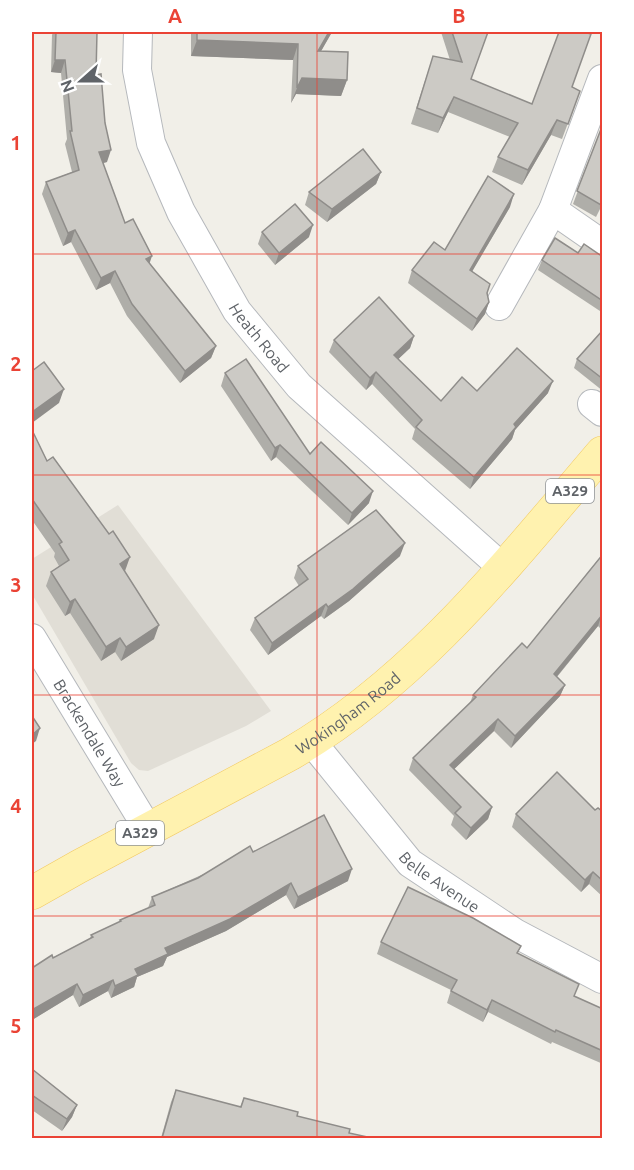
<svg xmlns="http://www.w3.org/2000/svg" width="634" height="1170" font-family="Ubuntu,sans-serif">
<rect width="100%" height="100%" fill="#f1efe8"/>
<path fill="#e1ded6" d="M118,505L271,711L246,726L148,771L139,770L131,763L32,594V559Z"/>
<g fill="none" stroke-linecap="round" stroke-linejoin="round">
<defs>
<g id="minor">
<path id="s1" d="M138,32L137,70L151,143L181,212L237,311L299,386L504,569"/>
<path d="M602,79L553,210L602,244"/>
<path d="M499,306L553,210"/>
<path d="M592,404L602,412"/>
<path id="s2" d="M32,638L148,829"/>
<path id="s3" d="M311,741L410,863L515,933L602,979"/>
</g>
<g id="major">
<path id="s4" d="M32,893L78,867L290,754C417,680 508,563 602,453"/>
</g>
</defs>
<use href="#minor" stroke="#b5b8bc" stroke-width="30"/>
<use href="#major" stroke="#f2c960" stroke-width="34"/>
<use href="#minor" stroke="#fff" stroke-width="28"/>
<use href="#major" stroke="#fff2af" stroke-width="33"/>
</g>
<g fill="#afaea9">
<path d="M53,32H97L96,75L107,162L103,163L125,223L149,263L216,346L211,358L180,383L127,316L110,283L96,290L71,242L63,246L42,194L46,182L72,172L65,144L67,139L61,73L51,72L52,35Z"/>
<path d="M191,32H332L321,51L347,80L341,96L296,94L291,103L293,60L191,56Z"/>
<path d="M441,32H488L471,79L532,104L572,87L580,91L562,139L551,135L522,185L492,172L498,157L510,137L448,112L438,133L411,124L433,56L450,60Z"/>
<path d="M603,124V203L596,217L573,204Z"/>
<path d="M381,172L376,184L327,222L305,205L309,192Z"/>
<path d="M510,207L472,271L487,293L489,302L485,314L472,331L408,283L412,270L445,250Z"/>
<path d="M262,232L309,237L275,265L258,244Z"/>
<path d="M578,253L603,257V313L538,270L542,260Z"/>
<path d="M603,330V391L574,368L577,359Z"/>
<path d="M414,336L410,348L398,359L441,401L477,391L548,393L515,430L512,439L470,489L412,439L415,429L372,384L366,390L329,352L334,340Z"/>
<path d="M225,373L310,454L369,503L348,525L276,457L271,461L221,386Z"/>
<path d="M32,430L47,461L125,571L154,639L121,661L115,652L101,661L70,613L65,616L46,586L51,572L59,566L54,557L55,553L32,520Z"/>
<path d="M603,554V627L601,629L598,626L557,677L565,685L560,696L511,748L494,731L454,769L492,807L488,819L466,840L451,825L454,816L409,770L413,758L470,703L473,695L527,648Z"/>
<path d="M400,556L349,601L324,619L321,616L268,655L250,630L255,618L299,586L294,578L298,566Z"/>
<path d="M595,810L603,812V897L589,884L581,892L512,827L516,814Z"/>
<path d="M253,852L348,881L294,909L286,895L226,931L167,957L163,966L137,977L134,987L111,998L108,991L79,1007L73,995L32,1020V968L90,939L91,935L119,922L120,920L148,908L152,897Z"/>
<path d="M381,942L521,946L518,953L575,997L603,1009V1064L552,1042L551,1044L488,1012L483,1022L447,1003L451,990L377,954Z"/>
<path d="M32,1069L77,1105L72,1117L62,1131L32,1110Z"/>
<path d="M176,1090L240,1107L244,1098L297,1116L349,1133L372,1138H161L171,1102Z"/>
</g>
<g fill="#8f8d8a">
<path d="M329,32H332L312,67L318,51Z"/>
<path d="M197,40L298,44L293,60L191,56Z"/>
<path d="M55,60H65L61,73L51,72Z"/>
<path d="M302,78L347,80L341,96L296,94L291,103L297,88Z"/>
<path d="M454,97L448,112L438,133L443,118Z"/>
<path d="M557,120L551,135L522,185L528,170Z"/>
<path d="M111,150L107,162L95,165L99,152Z"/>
<path d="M381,172L376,184L327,222L332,209Z"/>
<path d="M514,194L510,207L466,282L470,270Z"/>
<path d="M313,225L309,237L275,265L279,253Z"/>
<path d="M75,230L71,242L63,246L68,233Z"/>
<path d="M152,256L148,268L146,259Z"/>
<path d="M115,271L110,283L96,290L101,278Z"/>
<path d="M489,302L485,314L472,331L477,319Z"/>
<path d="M414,336L410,348L390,367L394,355Z"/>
<path d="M216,346L211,358L180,383L185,371Z"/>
<path d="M376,372L372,384L366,390L370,378Z"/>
<path d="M553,381L548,393L515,430L512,439L470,489L474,477L514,424Z"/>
<path d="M64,389L59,403L32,423V412Z"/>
<path d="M280,445L276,457L271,461L275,448Z"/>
<path d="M373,491L369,503L348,525L352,513Z"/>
<path d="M405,543L400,556L349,601L324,619L328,607Z"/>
<path d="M130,557L125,571L115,578L120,564Z"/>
<path d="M75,599L70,613L65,616L70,602Z"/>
<path d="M326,604L321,616L268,655L272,643Z"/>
<path d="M602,614L598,626L549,686L554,674Z"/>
<path d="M159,625L154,639L121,661L126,647Z"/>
<path d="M120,638L115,652L101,661L106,647Z"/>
<path d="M565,685L560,696L511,748L515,736Z"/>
<path d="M498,719L494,731L446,777L450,765Z"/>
<path d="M40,728L36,741L32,744V735Z"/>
<path d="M492,807L488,819L466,840L471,828Z"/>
<path d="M352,869L348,881L294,909L298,897Z"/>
<path d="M593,872L589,884L581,892L585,880Z"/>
<path d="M291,883L286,895L226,931L167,957L163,966L137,977L134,987L111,998L115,986L135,969L165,948Z"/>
<path d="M113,980L108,991L79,1007L83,995Z"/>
<path d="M77,984L73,995L32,1020V1010Z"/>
<path d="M492,1000L488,1012L483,1022L487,1010Z"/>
<path d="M77,1105L72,1117L62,1131L67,1119Z"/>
</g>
<g fill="#cccac5" stroke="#8f8d8a" stroke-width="1.5">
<path d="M56,32H97L96,75L101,74L105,123L111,150L99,152L125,223L133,219L152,256L146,259L216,346L185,371L132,304L115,271L101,278L75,230L68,233L46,182L79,170L70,131H72L65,60H55Z"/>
<path d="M197,32H329L318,51L348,52L347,80L302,78L297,88L298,44L197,40Z"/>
<path d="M452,32H488L471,79L532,104L559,32H584L591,34L572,87L580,91L568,124L557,120L528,170L498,157L518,123L454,97L443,118L417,108L433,56L462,62Z"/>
<path d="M603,124V201L601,205L577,191Z"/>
<path d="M363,149L381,172L332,209L309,192Z"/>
<path d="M488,176L514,194L470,270L490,284L487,293L489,302L477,319L412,270L434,242L445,250Z"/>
<path d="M295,204L313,225L279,253L262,232Z"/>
<path d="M555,238L578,253L584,244L603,257V301L542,260Z"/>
<path d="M379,297L414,336L394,355L441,401L462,377L477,391L517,348L553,381L514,424L516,427L474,477L416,427L422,420L376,372L370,378L334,340Z"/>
<path d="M603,330V379L577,359Z"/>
<path d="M246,359L310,454L321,442L373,491L352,513L280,445L275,448L225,373Z"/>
<path d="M44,362L64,389L32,412V371Z"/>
<path d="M32,430L47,461L53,457L109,534L113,531L130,557L120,564L159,625L126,647L120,638L106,647L75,599L70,602L51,572L69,560L59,544L62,542L32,499Z"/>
<path d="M376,510L405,543L353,589L328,607L326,604L272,643L255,618L308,579L298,566Z"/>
<path d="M603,554V614L554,674L565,685L515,736L498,719L450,765L492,807L471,828L455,813L461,807L413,758L476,697L473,695L522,643L527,648Z"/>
<path d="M32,716L40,728L32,735Z"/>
<path d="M557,772L595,810L598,808L603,812V881L593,872L585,880L516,814Z"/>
<path d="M324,815L352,869L298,897L291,883L230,919L165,948L168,954L135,969L138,975L115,986L113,980L83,995L77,984L32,1010V968L52,955L53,958L93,937L91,935L121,921L120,920L155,905L152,897L198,878L250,846L253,852Z"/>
<path d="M408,887L473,918L521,946L517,953L579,984L574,996L603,1009V1051L556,1030L555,1032L492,1000L487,1010L451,991L457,980L381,942Z"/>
<path d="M32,1069L77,1105L67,1119L32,1095Z"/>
<path d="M176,1090L241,1107L244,1098L298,1112L297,1116L350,1129L349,1133L372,1138H162Z"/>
</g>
<path fill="none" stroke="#ea4335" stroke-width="1.5" stroke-opacity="0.55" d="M317,32V1138M32,254H602M32,475H602M32,695H602M32,916H602"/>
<g text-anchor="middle" stroke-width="6" stroke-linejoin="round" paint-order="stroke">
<g fill="#fff" stroke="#8f9295" stroke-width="1.5">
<rect x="546" y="479" width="48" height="24" rx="4.5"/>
<rect x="116" y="821" width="48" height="24" rx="4.5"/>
</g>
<g font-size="15" font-weight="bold" fill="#5f6368">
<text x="570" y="496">A329</text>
<text x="140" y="838">A329</text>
</g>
<g font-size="16" fill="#5f6368" stroke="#fff">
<text dy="6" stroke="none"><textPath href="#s1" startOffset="336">Heath Road</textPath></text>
<text dy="6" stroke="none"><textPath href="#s4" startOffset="364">Wokingham Road</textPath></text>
<text dy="6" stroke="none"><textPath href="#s2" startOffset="111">Brackendale Way</textPath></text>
<text dy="6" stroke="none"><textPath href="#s3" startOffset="192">Belle Avenue</textPath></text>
</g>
</g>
<rect width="634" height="1170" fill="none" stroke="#ffffff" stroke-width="66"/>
<g transform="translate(81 81) rotate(249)" stroke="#ffffff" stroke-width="4.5" paint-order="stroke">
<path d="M0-4.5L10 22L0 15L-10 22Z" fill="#5f6368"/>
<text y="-9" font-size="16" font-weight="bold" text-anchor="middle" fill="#5f6368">N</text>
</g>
<rect x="33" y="33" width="568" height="1104" fill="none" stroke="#ea4335" stroke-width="2"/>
<g font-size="20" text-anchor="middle" font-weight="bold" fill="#ea4335">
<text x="175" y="23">A</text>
<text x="459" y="23">B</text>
<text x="16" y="150">1</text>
<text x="16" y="371">2</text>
<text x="16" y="592">3</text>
<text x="16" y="813">4</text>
<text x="16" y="1033">5</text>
</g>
</svg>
